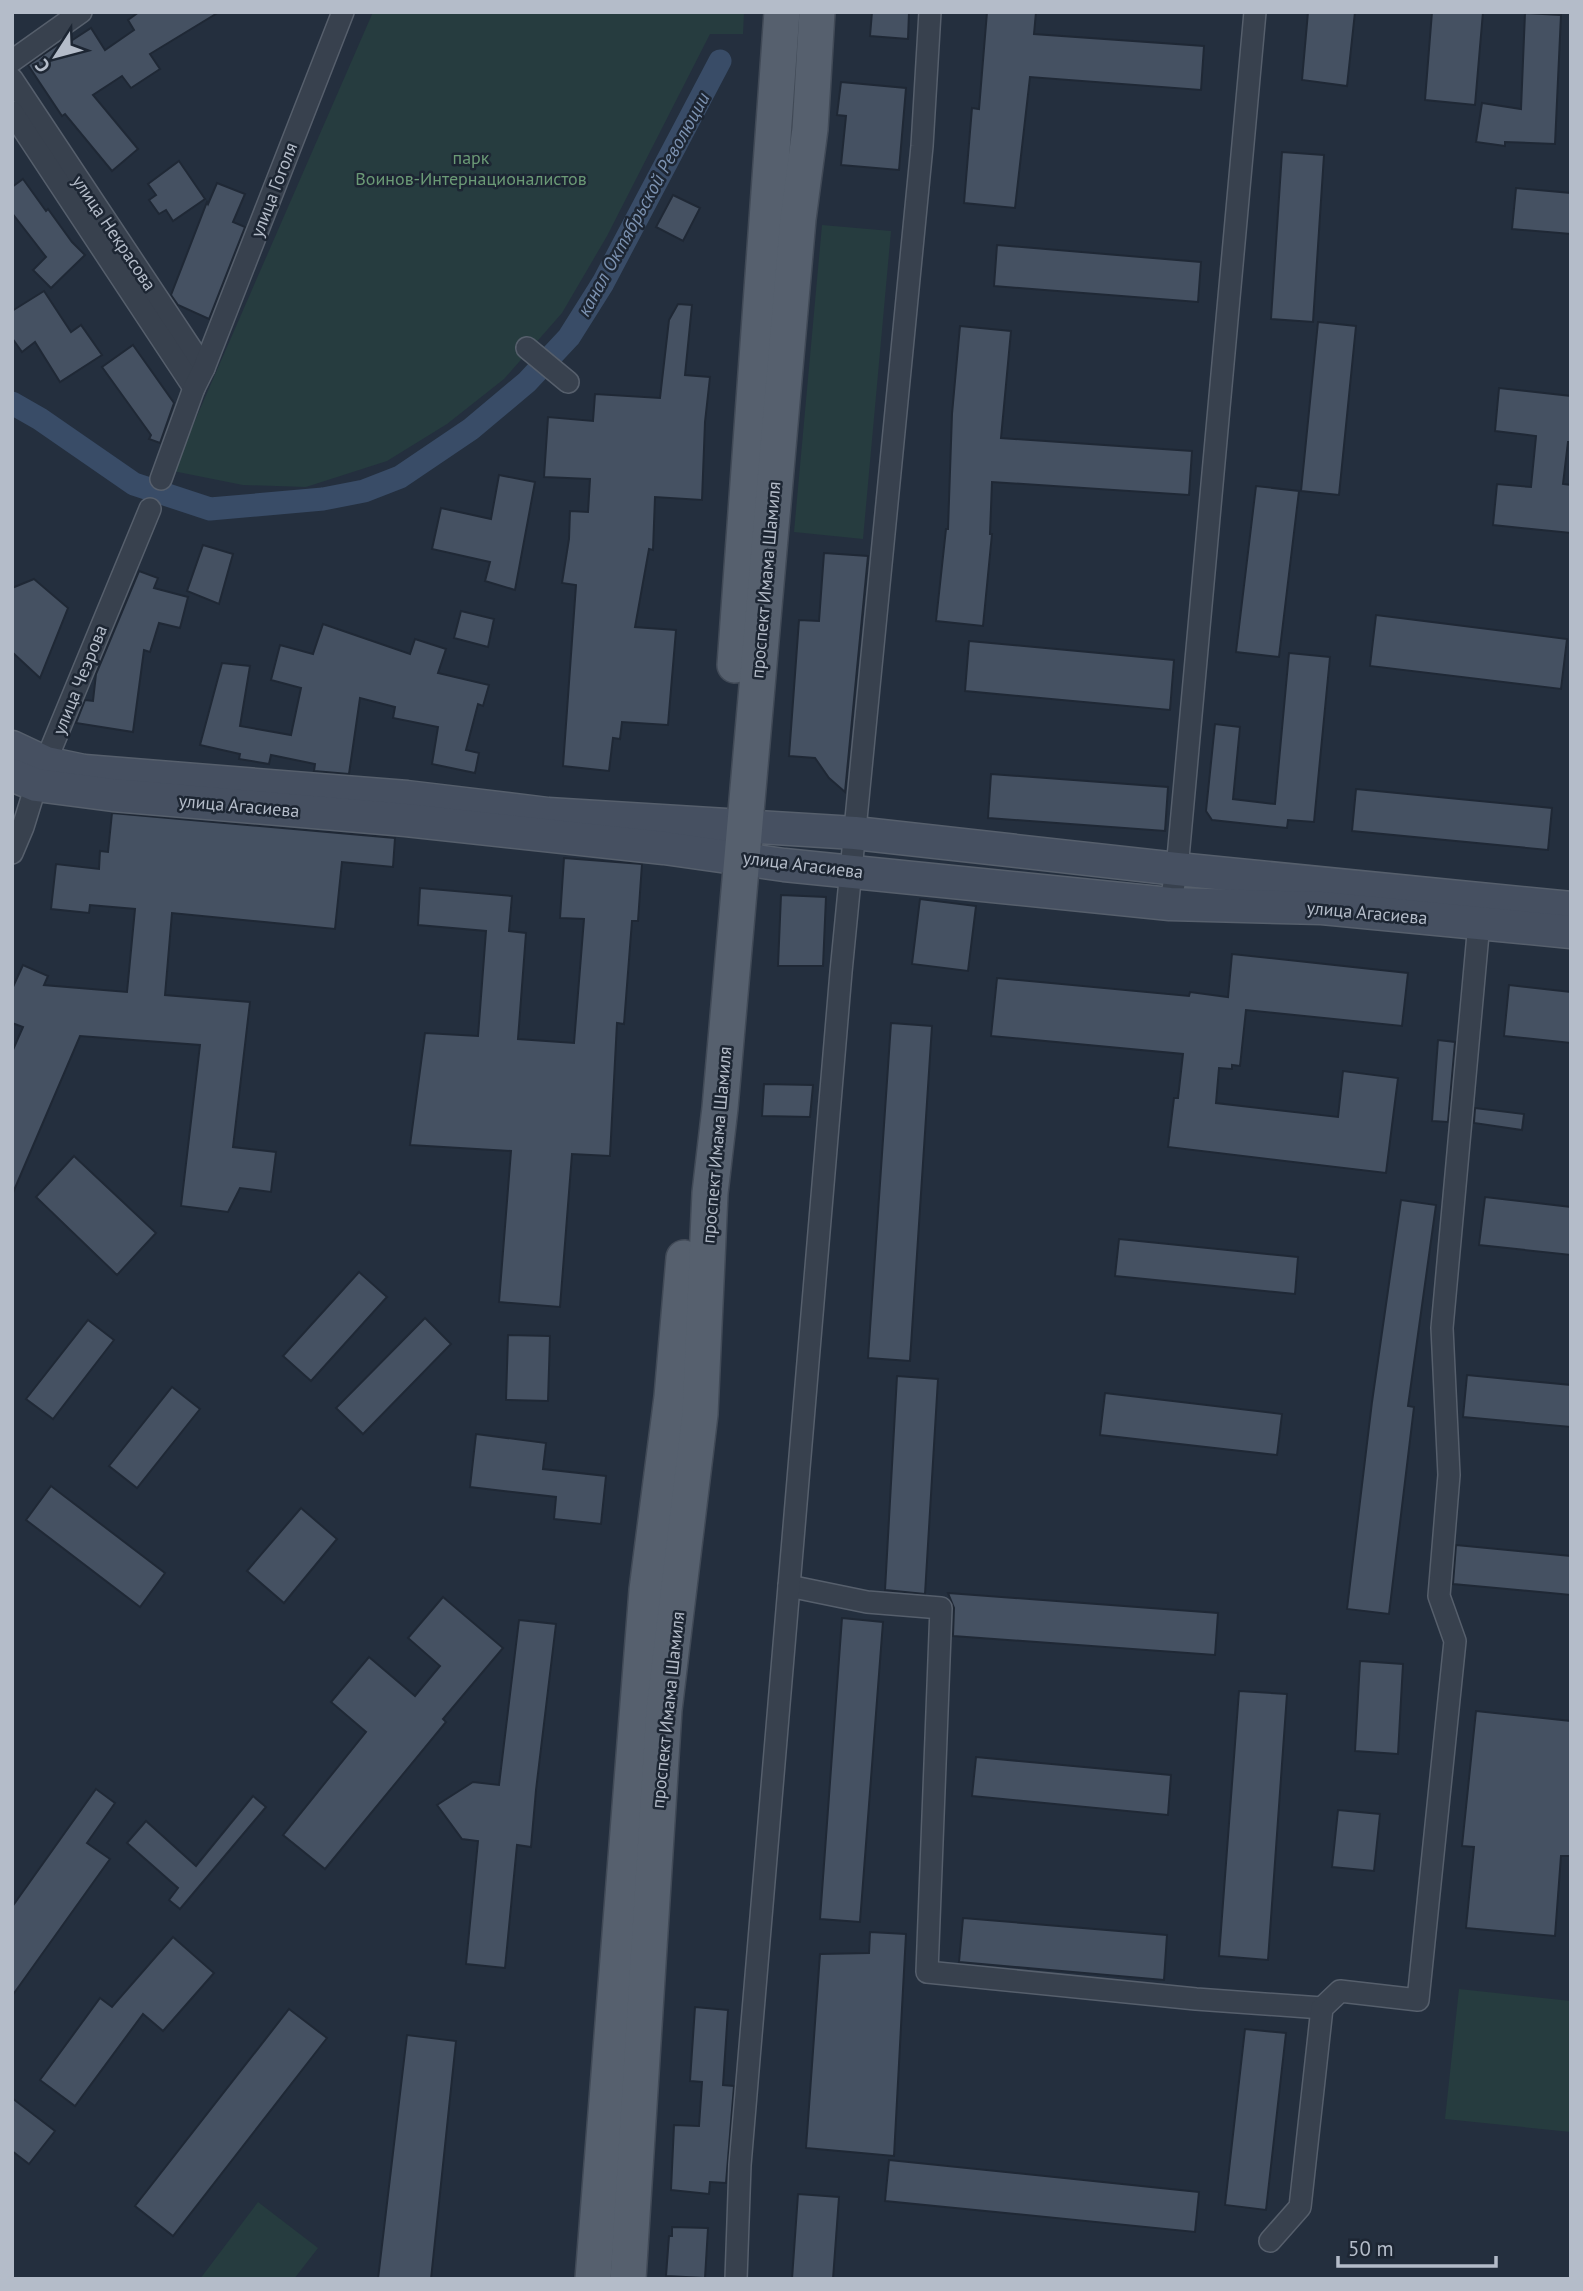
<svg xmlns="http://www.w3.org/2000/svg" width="1583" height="2291" font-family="'PT Sans',sans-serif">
<rect width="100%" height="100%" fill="#242f3e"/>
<g fill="#263c3f">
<path d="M373,12H744L743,34H710L607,236L562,313L504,379L447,424L387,461L306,487L243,485L173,471Z"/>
<path d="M822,225L891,231L863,539L794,532Z"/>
<path d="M1459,1989L1571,2001V2132L1445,2119Z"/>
<path d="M258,2202L318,2248L294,2279H200Z"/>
</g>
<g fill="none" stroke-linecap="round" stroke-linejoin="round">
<path stroke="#394c67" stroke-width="23" d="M12,403L40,419L134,484L210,509L323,499L364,491L400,477L471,429L527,382L569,337L603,283L720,61"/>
</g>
<g fill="#455162" stroke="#1f2835" stroke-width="2">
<path d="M139,12H219L150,54L160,69L131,88L122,76L93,95L138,149L112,171L65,114L62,116L28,65L63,41L68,43L91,28L105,50L134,30L128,20Z"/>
<path d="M872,12H909L908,39L870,36Z"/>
<path d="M987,12H1036L1034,34L1204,46L1201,90L1030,77L1015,208L964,203L972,108L979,109Z"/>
<path d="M1308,12H1355L1347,86L1302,80Z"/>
<path d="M1432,12H1483L1475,105L1425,100Z"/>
<path d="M1525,13L1561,15L1555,144L1505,142V146L1476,142L1482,103L1521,109Z"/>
<path d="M841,82L906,88L899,170L841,165L846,116L837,115Z"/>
<path d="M1282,152L1324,155L1313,322L1271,319Z"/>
<path d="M179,161L205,199L173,221L166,210L159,214L149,200L156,195L148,184Z"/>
<path d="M23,179L46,211L48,209L72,242L85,255L51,288L33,270L46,257L12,213V187Z"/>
<path d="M217,183L245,194L233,222L245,227L209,319L178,305L171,295L207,202L208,204Z"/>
<path d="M1516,188L1571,193V234L1512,229Z"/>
<path d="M673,195L700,208L683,241L656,227Z"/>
<path d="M997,245L1201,262L1198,302L994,286Z"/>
<path d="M44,291L71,332L81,325L102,355L60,382L35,342L22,352L12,338V311Z"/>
<path d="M678,304L692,305L685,375L710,377L705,422L702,500L655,497L653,550L649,549L635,627L676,630L668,725L622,722L620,739L613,738L609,771L563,766L576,585L562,583L569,539L570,511L588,512L590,479L544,477L548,417L593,421L595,394L660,398L669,320Z"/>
<path d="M1318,322L1356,326L1339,495L1301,491Z"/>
<path d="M960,326L1011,331L1001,438L1192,451L1189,495L992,482L990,534H992L983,626L936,621L946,529H948L952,414Z"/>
<path d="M133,345L174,403L160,443L149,439L151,435L102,367Z"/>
<path d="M1499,388L1571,396V442H1568L1563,484L1571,485V533L1493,525L1497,484L1531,487L1536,436L1495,431Z"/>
<path d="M499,475L535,482L515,590L485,581L490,562L432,549L441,508L491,519Z"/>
<path d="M1256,486L1299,491L1279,657L1236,652Z"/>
<path d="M203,545L233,554L219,604L187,591Z"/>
<path d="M824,553L868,556L845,792L829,778L815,758L789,756L799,620L819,621Z"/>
<path d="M139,571L158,578L154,588L188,597L180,628L159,623L150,652L144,650L133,732L76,723L85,700L93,701L96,674Z"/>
<path d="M34,579L68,608L40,678L12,652V588Z"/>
<path d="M461,611L494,619L488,647L454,638Z"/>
<path d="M1376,615L1567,639L1561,689L1370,666Z"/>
<path d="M323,624L410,654L415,639L446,649L438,673L489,685L483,706L478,704L466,750L479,753L475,773L432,764L438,727L393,718L395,707L360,698L349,774L314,771L315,764L271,755L269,764L239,759L240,754L200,745L222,663L250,666L240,726L291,735L301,688L271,680L280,645L313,654Z"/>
<path d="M969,641L1174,660L1170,710L965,691Z"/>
<path d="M1289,653L1330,657L1314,822L1288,820L1287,828L1212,820L1206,811L1215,724L1240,727L1233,799L1275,804Z"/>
<path d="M991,774L1168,787L1165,831L988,818Z"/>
<path d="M1356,789L1552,808L1548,850L1352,831Z"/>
<path d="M112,813L395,838L393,867L342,862L335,929L172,913L165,995L250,1002L233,1147L276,1152L271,1192L240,1188L228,1212L181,1206L200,1045L80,1036L12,1195V1052L23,1027L12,1023V989L23,965L48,976L44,985L127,992L135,909L90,905L89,913L51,909L56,864L99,869L100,851L108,852Z"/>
<path d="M564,858L642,864L638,921H632L624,1024L617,1023L610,1156L572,1154L560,1307L499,1302L511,1151L410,1145L425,1033L478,1036L486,931L418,925L420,888L512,896L509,931L526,933L518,1039L574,1043L584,919L560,918Z"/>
<path d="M781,895L826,897L823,966H778Z"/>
<path d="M920,899L976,906L968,971L912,964Z"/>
<path d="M1232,954L1408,973L1402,1026L1246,1010L1240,1066L1232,1065V1069L1219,1068L1216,1103L1338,1117L1343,1071L1398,1078L1386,1173L1168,1147L1174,1098H1178L1183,1054L991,1036L997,978L1189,996L1190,992L1228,997Z"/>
<path d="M1509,985L1571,992V1043L1504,1036Z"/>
<path d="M891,1023L932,1026L910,1361L868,1358Z"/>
<path d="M1438,1040L1455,1042L1448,1122L1432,1121Z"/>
<path d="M764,1084L813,1085L810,1117L762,1116Z"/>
<path d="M1475,1108L1524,1114L1522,1130L1474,1123Z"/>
<path d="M74,1156L156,1233L117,1275L36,1197Z"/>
<path d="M1485,1197L1571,1207V1255L1479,1245Z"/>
<path d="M1401,1200L1436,1205L1408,1406L1414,1407L1389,1614L1347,1609L1372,1402Z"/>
<path d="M1119,1239L1298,1257L1295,1294L1115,1276Z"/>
<path d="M359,1272L387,1297L311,1381L283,1356Z"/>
<path d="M425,1318L451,1344L363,1434L336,1408Z"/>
<path d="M88,1320L114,1340L53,1419L26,1399Z"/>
<path d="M508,1335L550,1336L548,1401L506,1400Z"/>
<path d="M1467,1375L1571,1385V1427L1463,1417Z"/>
<path d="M897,1376L938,1379L925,1594L885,1590Z"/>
<path d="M172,1387L200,1409L137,1488L109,1466Z"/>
<path d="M1105,1393L1282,1414L1277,1455L1100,1435Z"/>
<path d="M476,1434L546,1443L543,1469L606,1476L601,1524L554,1519L556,1497L470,1487Z"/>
<path d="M51,1486L165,1573L140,1607L26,1520Z"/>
<path d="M301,1508L337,1539L284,1603L247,1571Z"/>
<path d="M1456,1545L1571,1556V1595L1453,1584Z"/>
<path d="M948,1593L1218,1613L1215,1655L953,1636L954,1608Z"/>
<path d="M443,1597L503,1648L443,1719L446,1722L325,1869L283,1835L366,1732L331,1702L369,1657L415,1696L440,1666L408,1638Z"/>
<path d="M842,1618L883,1622L860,1922L820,1919Z"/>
<path d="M519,1620L556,1624L536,1790L531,1847L517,1845L505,1968L466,1964L478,1841L462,1839L437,1805L473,1782L499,1785Z"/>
<path d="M1360,1661L1403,1664L1398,1754L1355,1751Z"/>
<path d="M1239,1691L1287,1694L1268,1960L1219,1956Z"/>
<path d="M1476,1711L1571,1721V1856H1561L1555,1936L1466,1928L1474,1847L1462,1846Z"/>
<path d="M976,1757L1171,1775L1168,1815L972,1796Z"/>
<path d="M96,1789L115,1803L87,1843L110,1859L12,1996V1907Z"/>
<path d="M253,1796L266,1807L180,1909L169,1900L178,1888L127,1843L146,1821L196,1866Z"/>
<path d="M1338,1810L1380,1814L1374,1871L1332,1867Z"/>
<path d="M963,1918L1167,1935L1164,1980L959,1962Z"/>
<path d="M870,1932L906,1934L894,2156L806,2148L820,1954L869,1953Z"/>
<path d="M173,1937L214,1973L163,2031L143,2014L75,2106L40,2080L100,1998L112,2007Z"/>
<path d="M695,2007L728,2010L723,2085L734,2086L726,2183L710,2182L709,2194L671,2190L674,2125L699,2126L702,2082L690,2081Z"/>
<path d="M289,2009L327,2038L173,2236L135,2206Z"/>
<path d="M1245,2029L1286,2033L1266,2210L1225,2205Z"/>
<path d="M407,2035L456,2041L431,2279H378Z"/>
<path d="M12,2098L55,2131L29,2164L12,2151Z"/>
<path d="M889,2160L1199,2192L1195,2232L885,2201Z"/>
<path d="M798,2194L839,2197L833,2279H792Z"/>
<path d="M672,2227L708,2228L705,2278L666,2276L669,2236H672Z"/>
</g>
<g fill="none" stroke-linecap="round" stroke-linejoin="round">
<defs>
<g id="street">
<path d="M12,61L81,12"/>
<path d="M12,79L204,368"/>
<path d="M12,112L194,388"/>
<path d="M527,348L568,382"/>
<path d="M161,479L194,388L204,368L343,12"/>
<path d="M12,853L23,827L36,785L150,509"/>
<path d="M1170,904L1177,869L1255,12"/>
<path d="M789,1586L867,1602L941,1608L927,1972L1196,1999L1322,2008"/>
<path d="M1270,2241L1300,2207L1322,2008L1340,1991L1418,2000L1455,1641L1439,1596L1449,1475L1442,1328L1480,912"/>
<path d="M736,2279L740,2165L841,972L922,146L930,12"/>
</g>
<g id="secondary">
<path d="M12,747L46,763L84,771L407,797L548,814L855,833L1177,869L1571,908"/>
<path d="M12,775L36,785L113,795L406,820L664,848L784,865L1170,904L1322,908L1571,932"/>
</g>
<g id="primary">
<path d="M735,665L782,12"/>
<path d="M593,2279L647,1590L672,1397L684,1258"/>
<path d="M628,2279L664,1710L700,1414L710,1193L720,1108L798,219L810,129L817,12"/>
</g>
</defs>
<use href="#street" stroke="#565f6c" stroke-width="24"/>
<use href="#secondary" stroke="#565f6c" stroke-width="35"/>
<use href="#primary" stroke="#414a57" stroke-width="38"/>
<use href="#street" stroke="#38414e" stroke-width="21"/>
<use href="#secondary" stroke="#465061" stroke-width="32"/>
<use href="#primary" stroke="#56606e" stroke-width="35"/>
</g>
<g text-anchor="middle" stroke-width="5" stroke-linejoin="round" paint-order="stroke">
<g font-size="18" fill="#6b9a76" stroke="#1d2633">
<text x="471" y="164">парк<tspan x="471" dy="21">Воинов-Интернационалистов</tspan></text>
</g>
<g font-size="18" fill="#b4bcc9" stroke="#1d2633">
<text transform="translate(274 190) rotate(-69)" y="6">улица Гоголя</text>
<text transform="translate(114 233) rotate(56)" y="6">улица Некрасова</text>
<text transform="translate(766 580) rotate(-85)" y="6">проспект Имама Шамиля</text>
<text transform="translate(80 680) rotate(-68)" y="6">улица Чеэрова</text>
<text transform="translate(239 806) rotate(5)" y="6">улица Агасиева</text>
<text transform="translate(803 865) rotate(7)" y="6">улица Агасиева</text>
<text transform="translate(1367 913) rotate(5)" y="6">улица Агасиева</text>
<text transform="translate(717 1145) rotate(-85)" y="6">проспект Имама Шамиля</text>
<text transform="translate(668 1710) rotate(-84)" y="6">проспект Имама Шамиля</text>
</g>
<g font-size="19" font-style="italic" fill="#7c92b1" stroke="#1d2633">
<text transform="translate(643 204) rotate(-61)" y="7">канал Октябрьской Революции</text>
</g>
</g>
<rect width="1583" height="2291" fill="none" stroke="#b4bcc9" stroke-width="28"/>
<g transform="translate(56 56) rotate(234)" stroke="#1d2633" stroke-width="5" paint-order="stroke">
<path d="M0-5L12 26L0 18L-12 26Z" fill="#b4bcc9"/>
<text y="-10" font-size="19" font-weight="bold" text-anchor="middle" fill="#b4bcc9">С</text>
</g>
<path d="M1338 2256v10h158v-10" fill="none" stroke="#b4bcc9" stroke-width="3.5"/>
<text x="1348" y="2256" font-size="21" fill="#b4bcc9" stroke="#1d2633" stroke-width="5" paint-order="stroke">50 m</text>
</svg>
